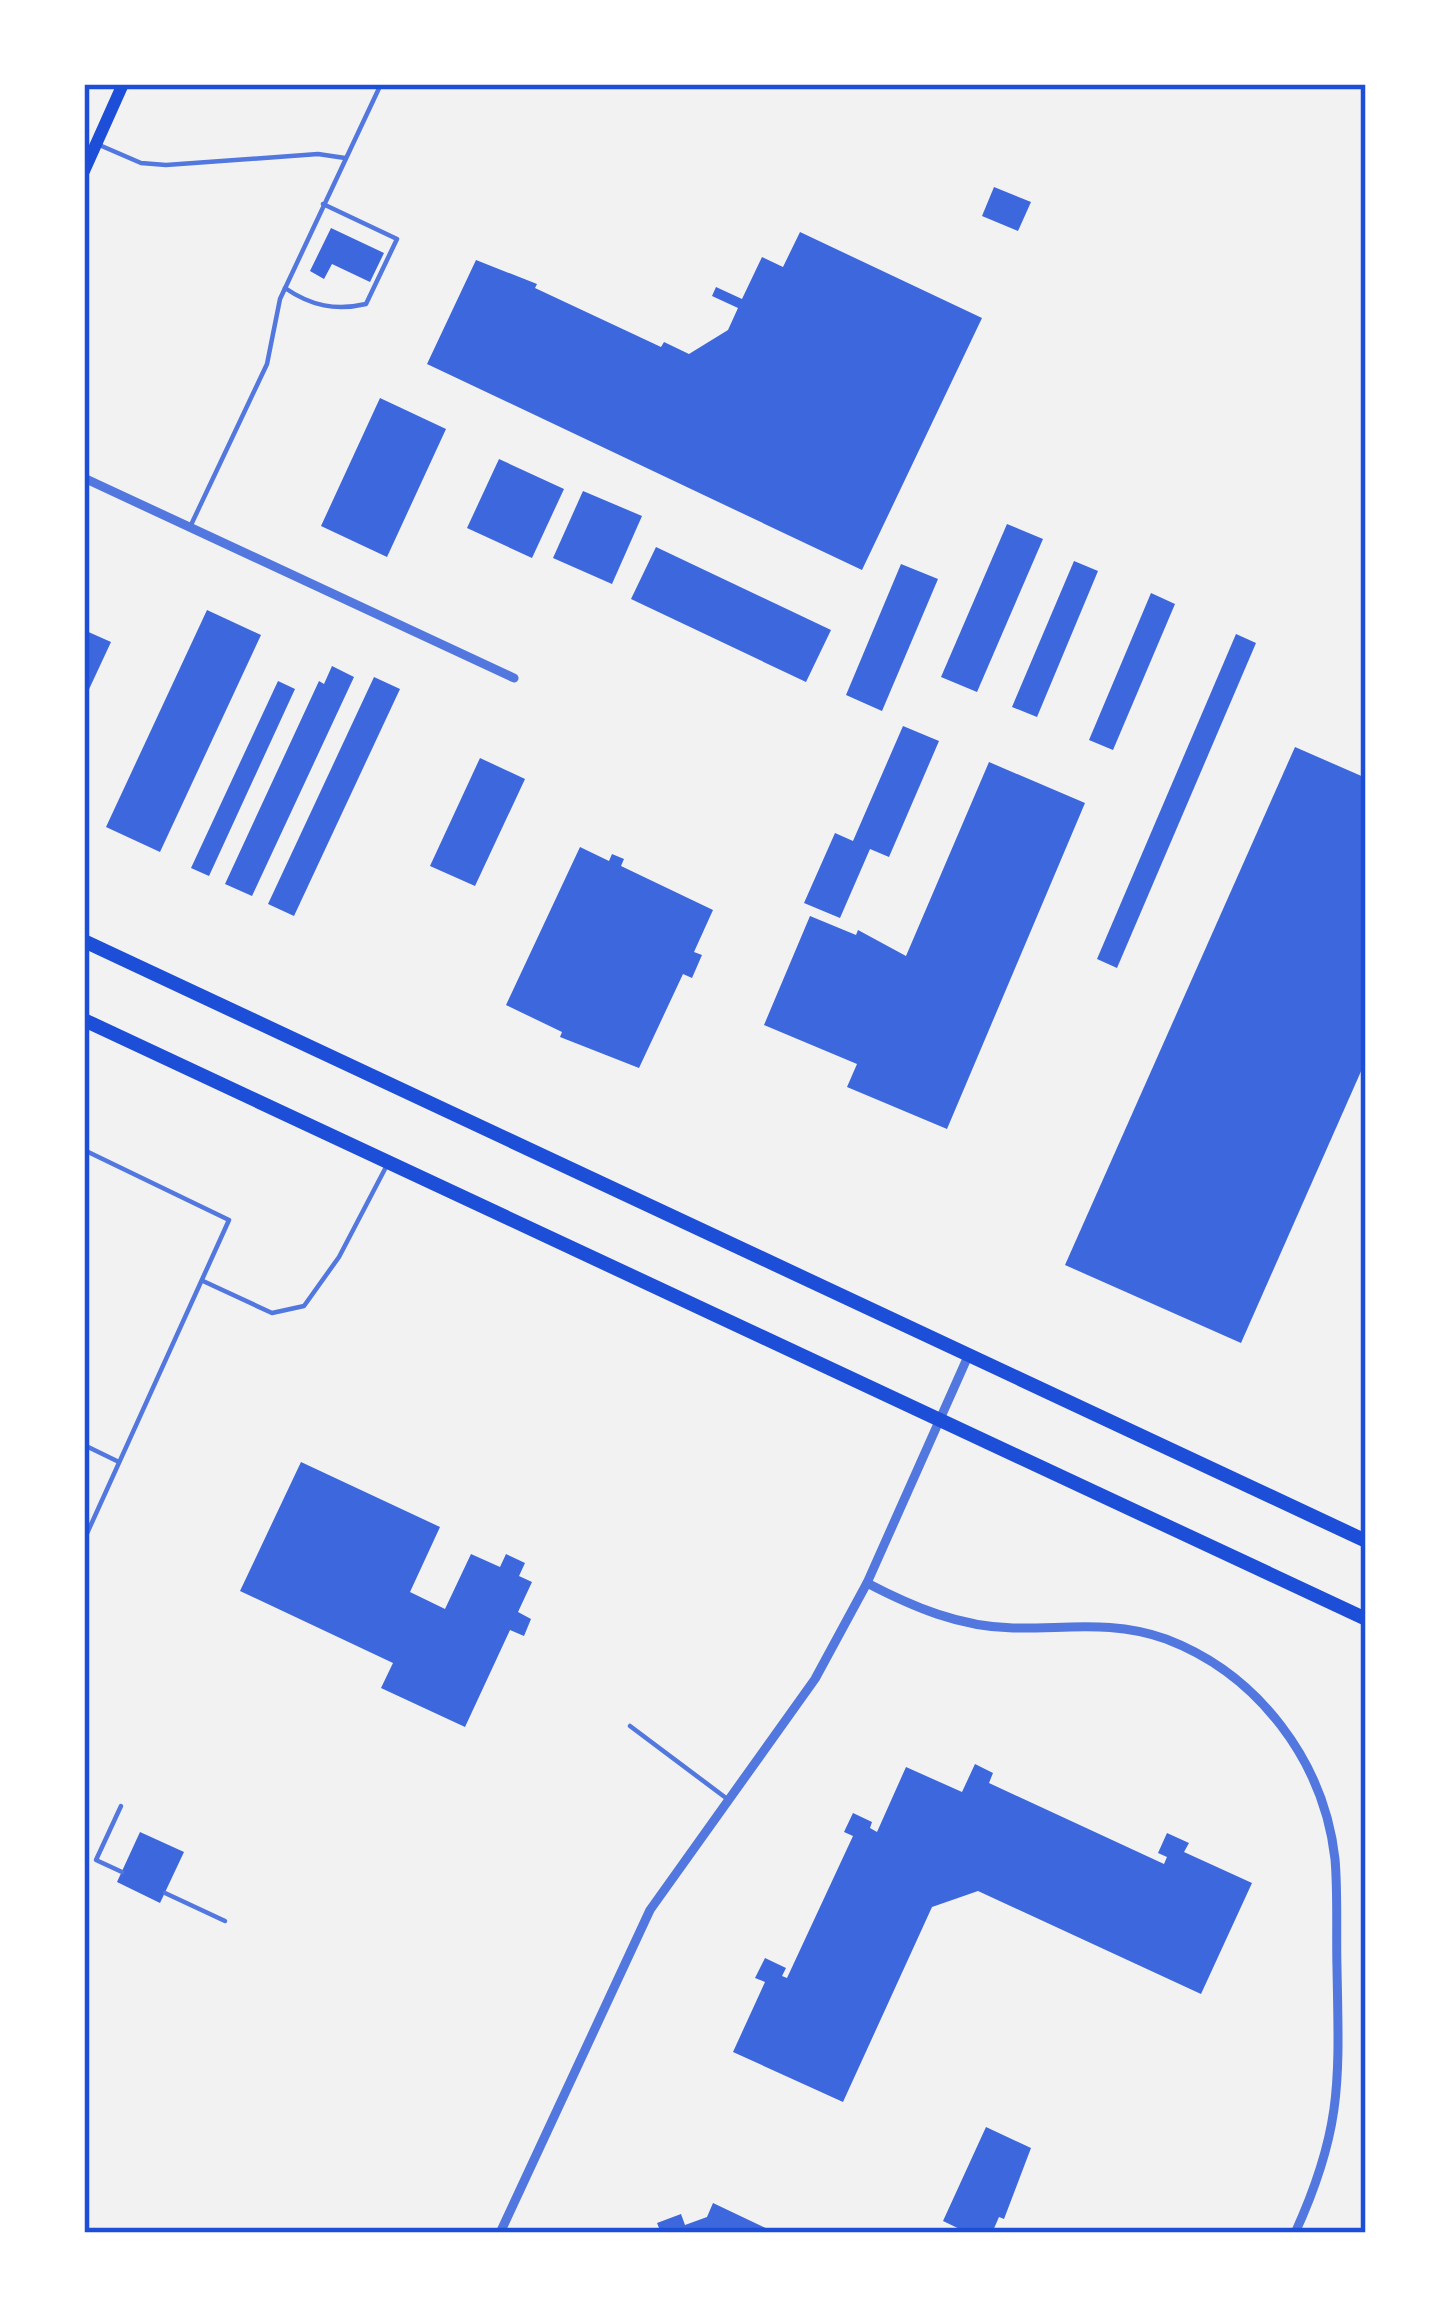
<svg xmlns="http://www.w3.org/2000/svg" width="1450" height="2317" font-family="Inter,sans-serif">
<rect width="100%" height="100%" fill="#f2f2f2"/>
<g fill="#3d67dc">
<path d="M994,187L1031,202L1018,231L982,216Z"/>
<path d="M331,228L384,253L370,282L332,264L324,279L310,271Z"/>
<path d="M800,232L982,318L862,570L427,364L476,260L537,284L535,288L661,347L664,342L689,354L728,330L738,308L712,296L716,287L742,299L762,257L783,267Z"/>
<path d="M380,398L446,429L387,557L321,526Z"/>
<path d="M499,459L564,489L532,558L467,528Z"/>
<path d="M583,491L642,516L612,584L553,558Z"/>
<path d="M1007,524L1043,539L977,692L941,677Z"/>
<path d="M656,547L831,630L806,682L631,599Z"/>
<path d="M1074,561L1098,571L1037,717L1012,707Z"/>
<path d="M901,564L938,579L882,711L846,695Z"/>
<path d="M1151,593L1175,604L1113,750L1089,740Z"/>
<path d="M207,610L261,635L160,852L106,827Z"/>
<path d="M84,630L111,642L84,700Z"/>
<path d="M1236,634L1256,643L1117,968L1097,959Z"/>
<path d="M332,666L354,677L252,896L225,884L319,681L324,684Z"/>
<path d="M374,677L400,689L294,916L268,904Z"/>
<path d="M278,681L295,689L209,876L191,868Z"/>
<path d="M903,726L939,741L889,857L870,849L840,918L804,903L835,833L853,841Z"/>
<path d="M1295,747L1366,778V1060L1241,1343L1065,1265Z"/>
<path d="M480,758L525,779L475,886L430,866Z"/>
<path d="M989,762L1085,803L947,1129L847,1087L857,1064L764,1025L810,916L856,935L858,930L906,956Z"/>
<path d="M580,847L609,861L612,854L624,859L621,866L713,910L694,952L702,955L692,978L683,974L639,1068L560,1037L562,1032L506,1005Z"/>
<path d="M301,1462L440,1527L410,1592L445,1609L471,1554L500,1567L506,1554L525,1563L519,1576L532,1582L518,1612L531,1619L524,1636L510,1630L465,1727L381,1688L393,1663L240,1591Z"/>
<path d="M975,1764L993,1773L989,1783L1164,1864L1167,1857L1158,1853L1167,1833L1189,1843L1184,1852L1252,1883L1201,1994L978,1891L932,1907L843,2102L733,2052L765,1982L755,1978L765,1958L786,1968L782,1976L787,1978L853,1836L844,1832L853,1813L872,1822L870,1828L877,1832L906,1767L962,1792Z"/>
<path d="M140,1832L184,1852L160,1903L117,1882Z"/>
<path d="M986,2127L1031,2148L1004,2219L999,2217L992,2233H968L943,2221Z"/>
<path d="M713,2203L776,2233H661L657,2223L681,2214L685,2225L707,2217Z"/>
</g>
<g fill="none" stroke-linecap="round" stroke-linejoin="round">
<g stroke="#5277de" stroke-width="4.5">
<path d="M97,144L141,163L166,165L318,154L345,158"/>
<path d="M285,288C311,306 336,311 366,304L397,239L323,204"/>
<path d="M190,527L267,364L280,299L381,84"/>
<path d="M84,1150L229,1220L84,1540"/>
<path d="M203,1281L272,1313L304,1306L339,1257L386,1167"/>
<path d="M84,1445L119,1462"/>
<path d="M630,1726L726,1798"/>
<path d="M121,1806L96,1860L122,1872"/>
<path d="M165,1893L225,1921"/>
</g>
<g stroke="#5277de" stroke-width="9">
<path d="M84,478L514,678"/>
<path d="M867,1583C913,1607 960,1627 1013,1628C1067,1629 1113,1620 1166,1639C1258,1674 1324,1761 1335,1859C1338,1894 1336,1932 1337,1968C1339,2080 1343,2128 1295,2233"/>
<path d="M500,2233L650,1910L815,1679L867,1583L969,1354"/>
</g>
<path stroke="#1d4ed8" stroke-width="12" d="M84,171L123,84"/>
<g stroke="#1d4ed8" stroke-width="14">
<path d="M84,941L1366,1541"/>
<path d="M84,1020L1366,1619"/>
</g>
</g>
<rect width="1450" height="2317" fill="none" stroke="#ffffff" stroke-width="174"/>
<rect x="87" y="87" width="1276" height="2143" fill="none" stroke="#1d4ed8" stroke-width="4.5"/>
</svg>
